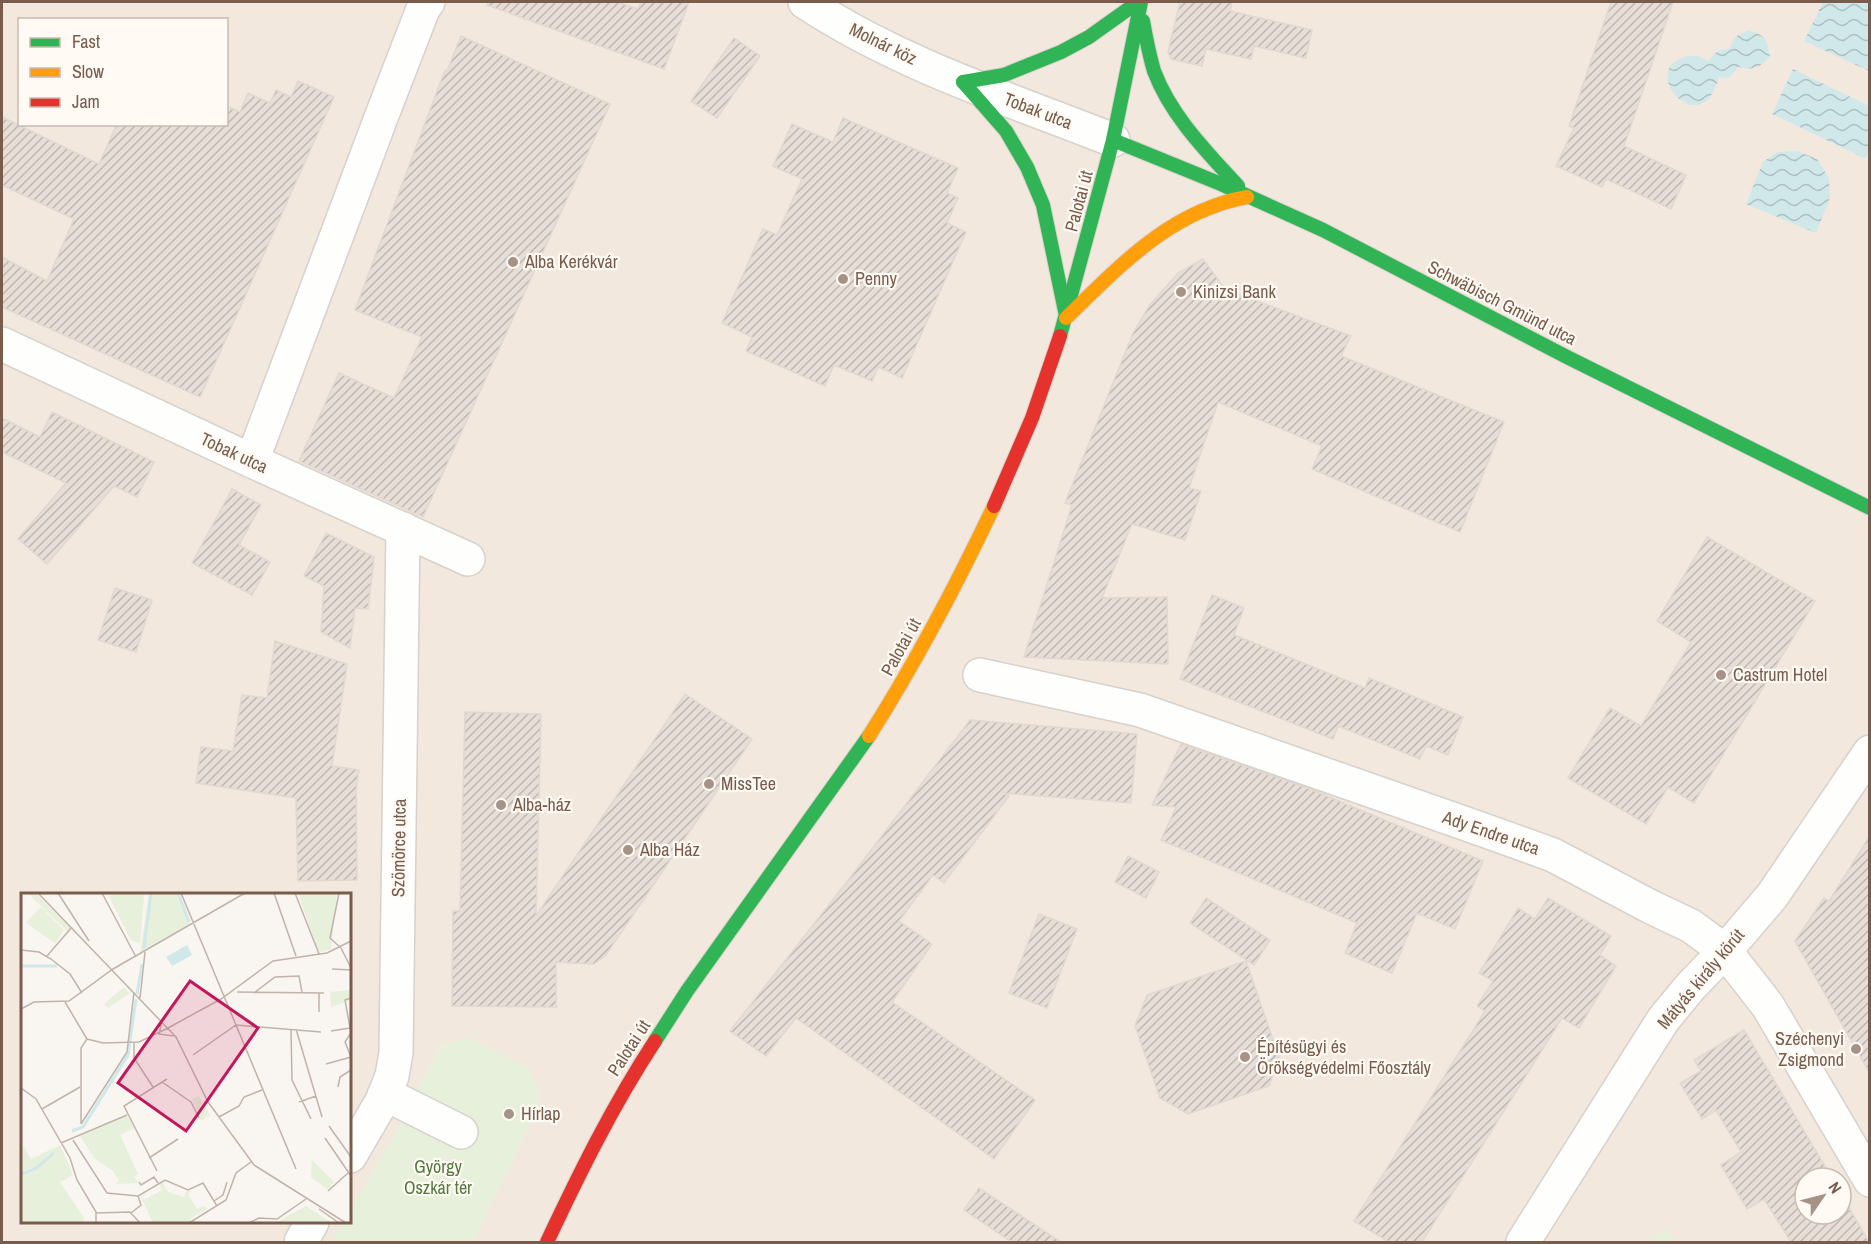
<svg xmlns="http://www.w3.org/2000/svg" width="1871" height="1244" font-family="'Archivo Narrow',sans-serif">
<defs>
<pattern id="water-waves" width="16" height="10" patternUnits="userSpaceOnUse" patternTransform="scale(1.5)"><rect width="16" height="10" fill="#d0e8ea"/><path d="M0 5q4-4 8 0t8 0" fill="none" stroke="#aebfc0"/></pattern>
<pattern id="building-hatch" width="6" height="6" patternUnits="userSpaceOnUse" patternTransform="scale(1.5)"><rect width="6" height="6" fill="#e6ded7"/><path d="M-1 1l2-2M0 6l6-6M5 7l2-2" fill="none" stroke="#bfb7b1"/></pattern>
</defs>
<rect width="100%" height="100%" fill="#f9f5f0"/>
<path fill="#f2e8de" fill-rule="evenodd" d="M2,2H1869V1242H2ZM20,20H226V124H20ZM22,894H350V1222H22ZM1805,1178H1841V1214H1805Z"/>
<g fill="#e7f0db">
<path d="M471,1038L529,1069L541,1096C523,1146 494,1192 474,1242H330L343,1222H350V1210L388,1146L441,1044Z"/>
<path d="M1666,1229L1675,1242H1647Z"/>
</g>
<g fill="url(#water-waves)">
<path d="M1823,2H1869V71L1804,41Z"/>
<path d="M1748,30C1765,35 1767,39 1770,56C1759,69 1754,70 1738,67L1733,74L1728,78L1719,77C1717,82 1715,89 1712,94C1690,129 1644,71 1682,58C1692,54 1700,56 1709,61C1714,52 1718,50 1729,49L1735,37Z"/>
<path d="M1793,69L1869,106V151L1866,159L1772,114Z"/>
<path d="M1797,151L1817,159L1829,178L1830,198L1816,233L1746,204L1763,162L1777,152Z"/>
</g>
<g fill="url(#building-hatch)" stroke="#e2d8d2" stroke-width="1.5">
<path d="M488,2H617L638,9L641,2H689L664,69L487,5Z"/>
<path d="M1180,2H1232L1230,11L1312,30L1306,58L1254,46L1251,59L1206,49L1202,66L1171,59L1168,52Z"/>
<path d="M1611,2H1673L1624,146L1686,175L1671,209L1606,179L1602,187L1556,166L1574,128L1569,126Z"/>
<path d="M461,36L610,104L423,517L299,461L339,373L394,398L422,337L355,310L445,70L447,71Z"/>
<path d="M734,38L760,56L717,118L691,101Z"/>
<path d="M298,81L334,97L200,397L2,307V257L47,281L74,219L2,185V117L99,164L117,124H226V106L240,112L248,93L270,103L276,90L291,97Z"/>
<path d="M843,118L958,168L947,193L958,198L947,223L966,232L902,378L878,367L872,381L834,365L825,386L746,351L752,337L722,323L763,229L777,235L802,179L773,166L792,124L833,142Z"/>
<path d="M1203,259L1225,289L1351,336L1341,356L1504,422L1460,532L1312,469L1322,446L1218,402L1189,488L1201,491L1185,540L1132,524L1102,598L1167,597L1168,664L1024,657L1072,505L1065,503L1133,333L1149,306L1178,273Z"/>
<path d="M52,412L154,462L137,497L114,486L47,564L18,539L66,483L2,452V418L40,437Z"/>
<path d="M232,489L261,505L239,545L270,562L252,595L192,563Z"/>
<path d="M326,533L374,557L368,609L355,608L350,648L321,632L324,586L304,576Z"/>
<path d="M1707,537L1815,601L1694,803L1668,787L1646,824L1568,778L1610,708L1641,726L1691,642L1657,621Z"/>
<path d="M115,588L152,600L136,652L98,640Z"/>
<path d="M1212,595L1244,608L1234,635L1365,688L1369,678L1463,717L1448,755L1426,746L1420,759L1338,726L1333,739L1180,679Z"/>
<path d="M275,641L347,664L332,766L359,770L356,791L357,880L298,881L296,798L196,783L201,747L233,751L242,695L267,698Z"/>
<path d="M685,694L752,739L606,955L594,964L556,962V1007L452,1006L453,911H460L465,712L541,714L536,916Z"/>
<path d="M970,720L1137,734L1131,803L1003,793L1009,796L944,883L933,875L899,921L932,944L892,1002L1035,1100L994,1159L796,1018L766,1056L730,1031L846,883Z"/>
<path d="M1181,744L1310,789L1483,861L1455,929L1417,913L1392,973L1345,953L1357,923L1161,840L1176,807L1152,805Z"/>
<path d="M1869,837V1072L1795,941L1824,898L1829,901Z"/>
<path d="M1128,856L1159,872L1146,898L1115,882Z"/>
<path d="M1206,898L1270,940L1254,965L1190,923Z"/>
<path d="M1548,898L1611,936L1600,955L1616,966L1579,1028L1562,1018L1422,1242H1389L1354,1221L1485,1011L1477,1006L1493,981L1479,973L1518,908L1535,919Z"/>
<path d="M1039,914L1077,929L1047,1008L1009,993Z"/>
<path d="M1246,961L1279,1057L1269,1086L1188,1114L1160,1098L1135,1026L1147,995Z"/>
<path d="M1744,1030L1832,1178H1805V1214H1841V1194L1869,1242H1791L1764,1199L1747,1209L1721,1165L1741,1152L1716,1110L1702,1119L1680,1083L1701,1071L1694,1060Z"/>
<path d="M979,1188L1061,1242H1012L964,1210Z"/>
</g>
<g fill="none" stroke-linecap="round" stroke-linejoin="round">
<defs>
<g id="street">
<path d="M805,2C899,64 1009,99 1113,140"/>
<path d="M2,344L252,461L468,559"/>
<path d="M252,461L382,115L423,9L428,2"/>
<path d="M980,675L1140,710L1478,828L1553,855L1651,907L1691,926L1725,951L1768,1006L1870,1180"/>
<path d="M385,1094L461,1132"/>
<path d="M350,1156L382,1101L392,1076L396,1053L403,529"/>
<path d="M301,1242L312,1222"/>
<path d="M1523,1242L1663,1020L1691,986L1725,951L1772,896L1870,752"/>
</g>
<g id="fast">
<path d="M1143,21C1146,38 1149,54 1154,71C1171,116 1206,151 1238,186"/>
<path d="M963,82L1006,131L1027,167L1043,205L1065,311"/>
<path d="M963,82L1004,75L1061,52L1089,37L1138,2"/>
<path d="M1113,140L1221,184L1323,230L1565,356L1870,508"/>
<path d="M1060,336L1113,140L1141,2"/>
<path d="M655,1041L687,991L869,736"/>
</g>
<g id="slow">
<path d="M1066,318C1120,266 1170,211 1247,197"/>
<path d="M869,736C916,662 957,584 994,506"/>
</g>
<g id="jam">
<path d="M994,506L1032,418L1060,336"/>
<path d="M547,1242C580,1172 613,1105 655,1041"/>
</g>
</defs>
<use href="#street" stroke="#d7d1cb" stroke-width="36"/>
<use href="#fast" stroke="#d9d2cb" stroke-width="16"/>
<use href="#slow" stroke="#d9d2cb" stroke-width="16"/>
<use href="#jam" stroke="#d9d2cb" stroke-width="16"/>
<use href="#street" stroke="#fefefd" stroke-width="33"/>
<use href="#fast" stroke="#30b455" stroke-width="14"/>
<use href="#slow" stroke="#ff9f0a" stroke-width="14"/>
<use href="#jam" stroke="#e5322d" stroke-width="14"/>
</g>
<g fill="#a69286" stroke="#fffaf3" stroke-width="2">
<circle cx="513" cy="262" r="6"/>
<circle cx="843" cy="279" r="6"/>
<circle cx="1181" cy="292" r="6"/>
<circle cx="1721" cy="675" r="6"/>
<circle cx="709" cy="784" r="6"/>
<circle cx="501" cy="805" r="6"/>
<circle cx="628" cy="850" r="6"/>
<circle cx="1856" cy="1049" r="6"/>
<circle cx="1245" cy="1057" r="6"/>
<circle cx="509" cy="1114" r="6"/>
</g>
<g text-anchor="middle" stroke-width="4.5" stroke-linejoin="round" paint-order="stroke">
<g font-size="18" fill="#7a5c4d" stroke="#fffaf3">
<text transform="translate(883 44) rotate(26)" y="6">Molnár köz</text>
<text transform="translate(1038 111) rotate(21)" y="6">Tobak utca</text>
<text transform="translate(1079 201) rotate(-75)" y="6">Palotai út</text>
<text transform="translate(1502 303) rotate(27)" y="6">Schwäbisch Gmünd utca</text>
<text transform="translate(234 453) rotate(25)" y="6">Tobak utca</text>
<text transform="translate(901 647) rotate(-61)" y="6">Palotai út</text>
<text transform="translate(1491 833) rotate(19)" y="6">Ady Endre utca</text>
<text transform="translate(399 848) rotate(-89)" y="6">Szömörce utca</text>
<text transform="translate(1701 979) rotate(-50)" y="6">Mátyás király körút</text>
<text transform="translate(629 1048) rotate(-57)" y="6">Palotai út</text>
</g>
<g font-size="18" fill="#7a5c4d" stroke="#fffaf3" text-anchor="start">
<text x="525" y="268">Alba Kerékvár</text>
<text x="855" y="285">Penny</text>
<text x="1193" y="298">Kinizsi Bank</text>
<text x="1733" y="681">Castrum Hotel</text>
<text x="721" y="790">MissTee</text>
<text x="513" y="811">Alba-ház</text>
<text x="640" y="856">Alba Ház</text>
<text x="1844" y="1045" text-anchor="end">Széchenyi<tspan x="1844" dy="21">Zsigmond</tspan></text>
<text x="1257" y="1053">Építésügyi és<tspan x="1257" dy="21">Örökségvédelmi Főosztály</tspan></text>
<text x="521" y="1120">Hírlap</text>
</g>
<g font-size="18" fill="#537a41" stroke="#fffaf3">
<text x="438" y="1173">György<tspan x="438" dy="21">Oszkár tér</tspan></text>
</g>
</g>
<g transform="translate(21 893)">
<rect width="330" height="330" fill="#f9f5f0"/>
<path d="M7,0H14L50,35L47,39ZM95,0H121L123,4L119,50L110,47L88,4ZM128,0H155L168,31L119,59ZM277,0H316L310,56L299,59L296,56ZM103,94L109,100L87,115L83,111ZM330,97V107L310,114L309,99ZM178,203L189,222L180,228L171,206ZM106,222L113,235L99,242L117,281L113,284L118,290L94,291L98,288L92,278L73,265L59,243ZM0,249L10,266L39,252L52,282L39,289L63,325L61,330H0ZM291,267L313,289L307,297L290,284ZM146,287L142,291L147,299L163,304L165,298H171L167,301L176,316L183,313L186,316L169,326L170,330H132L119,302L123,307L141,297L138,290ZM285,313L311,330H235L256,329Z" fill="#e7f0db"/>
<path d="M20,14L43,37L34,50L5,30Z" fill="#e7f0db"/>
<path d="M166,52L171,62L151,73L145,64Z" fill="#d0e8ea"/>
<path fill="none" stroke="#d0e8ea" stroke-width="3" d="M157,0L168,29M123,55L130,0M0,73H36M116,101L121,71M51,238L62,234L107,162L115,106M0,281L14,276L33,260"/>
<path fill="none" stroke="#c2b3aa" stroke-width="1.5" d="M17,0L155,144L187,209L233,272L325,330M37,0L68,48M81,0L115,64M160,0L275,276L273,271M253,0L275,63M274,0L298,61M318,0L309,45L320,55M320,55L330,75M0,57L18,59L30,66L49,81L61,100M26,63L51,34M311,76L330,77M216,99L303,100M233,100L254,84L278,83L281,99M298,100V119M119,105L124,59M44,109L66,146M0,116L13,109L48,108L92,76L224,0M141,128L138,141L153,143M147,135L200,106L252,68L306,60L330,48M270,136L271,187L290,226M275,136L301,224M310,138L329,135M66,146L82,150L118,149L147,135M113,150V165L132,194M172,162L215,132L300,139M305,171L330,164L324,149L330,140L324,107L330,105M141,189L170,209L178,225M317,194L319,184L330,177M0,195L15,206L49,265L56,287L75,319V330M278,209L295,203M21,216L59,194M198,224L218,213L223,204L241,197M60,231L106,159L113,99M60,231V155L66,146M308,233L330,264M304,245L330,283M52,247L86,300L117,303M40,250L106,222M128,265L157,246M136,278L103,213L146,186M118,289L120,292L133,284L137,290M307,298L327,280M193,308L202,302L206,289M298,316L318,330M75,320L109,319L119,330M110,320L120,312L117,303L144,287L167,297L182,290L196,313M168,330L205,307L215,280L230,269M228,330L238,325L256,326L285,306"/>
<path fill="#c2185b" fill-opacity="0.15" stroke="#c2185b" stroke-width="3" d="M169,88L237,135L165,238L97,190Z"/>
<rect width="330" height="330" fill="none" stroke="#7a5c4d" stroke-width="3"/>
</g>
<rect width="1871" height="1244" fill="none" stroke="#7a5c4d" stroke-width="6"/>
<rect x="18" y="18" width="210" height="108" fill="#fffaf3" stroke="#cabbb1" stroke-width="1.5"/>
<rect x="30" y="38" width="30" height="9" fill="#30b455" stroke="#cabbb1" stroke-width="1.5"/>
<text x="72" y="48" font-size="18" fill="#7a5c4d">Fast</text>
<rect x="30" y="68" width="30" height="9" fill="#ff9f0a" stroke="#cabbb1" stroke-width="1.5"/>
<text x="72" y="78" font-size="18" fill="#7a5c4d">Slow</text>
<rect x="30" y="98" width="30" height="9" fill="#e5322d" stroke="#cabbb1" stroke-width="1.5"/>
<text x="72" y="108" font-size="18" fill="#7a5c4d">Jam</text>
<g transform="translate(1823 1196) rotate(55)"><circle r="28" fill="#fffaf3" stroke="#cabbb1" stroke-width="1.5"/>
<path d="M0-4.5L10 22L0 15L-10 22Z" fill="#a69286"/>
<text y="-9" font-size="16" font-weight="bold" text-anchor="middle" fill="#7a5c4d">N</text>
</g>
</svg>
